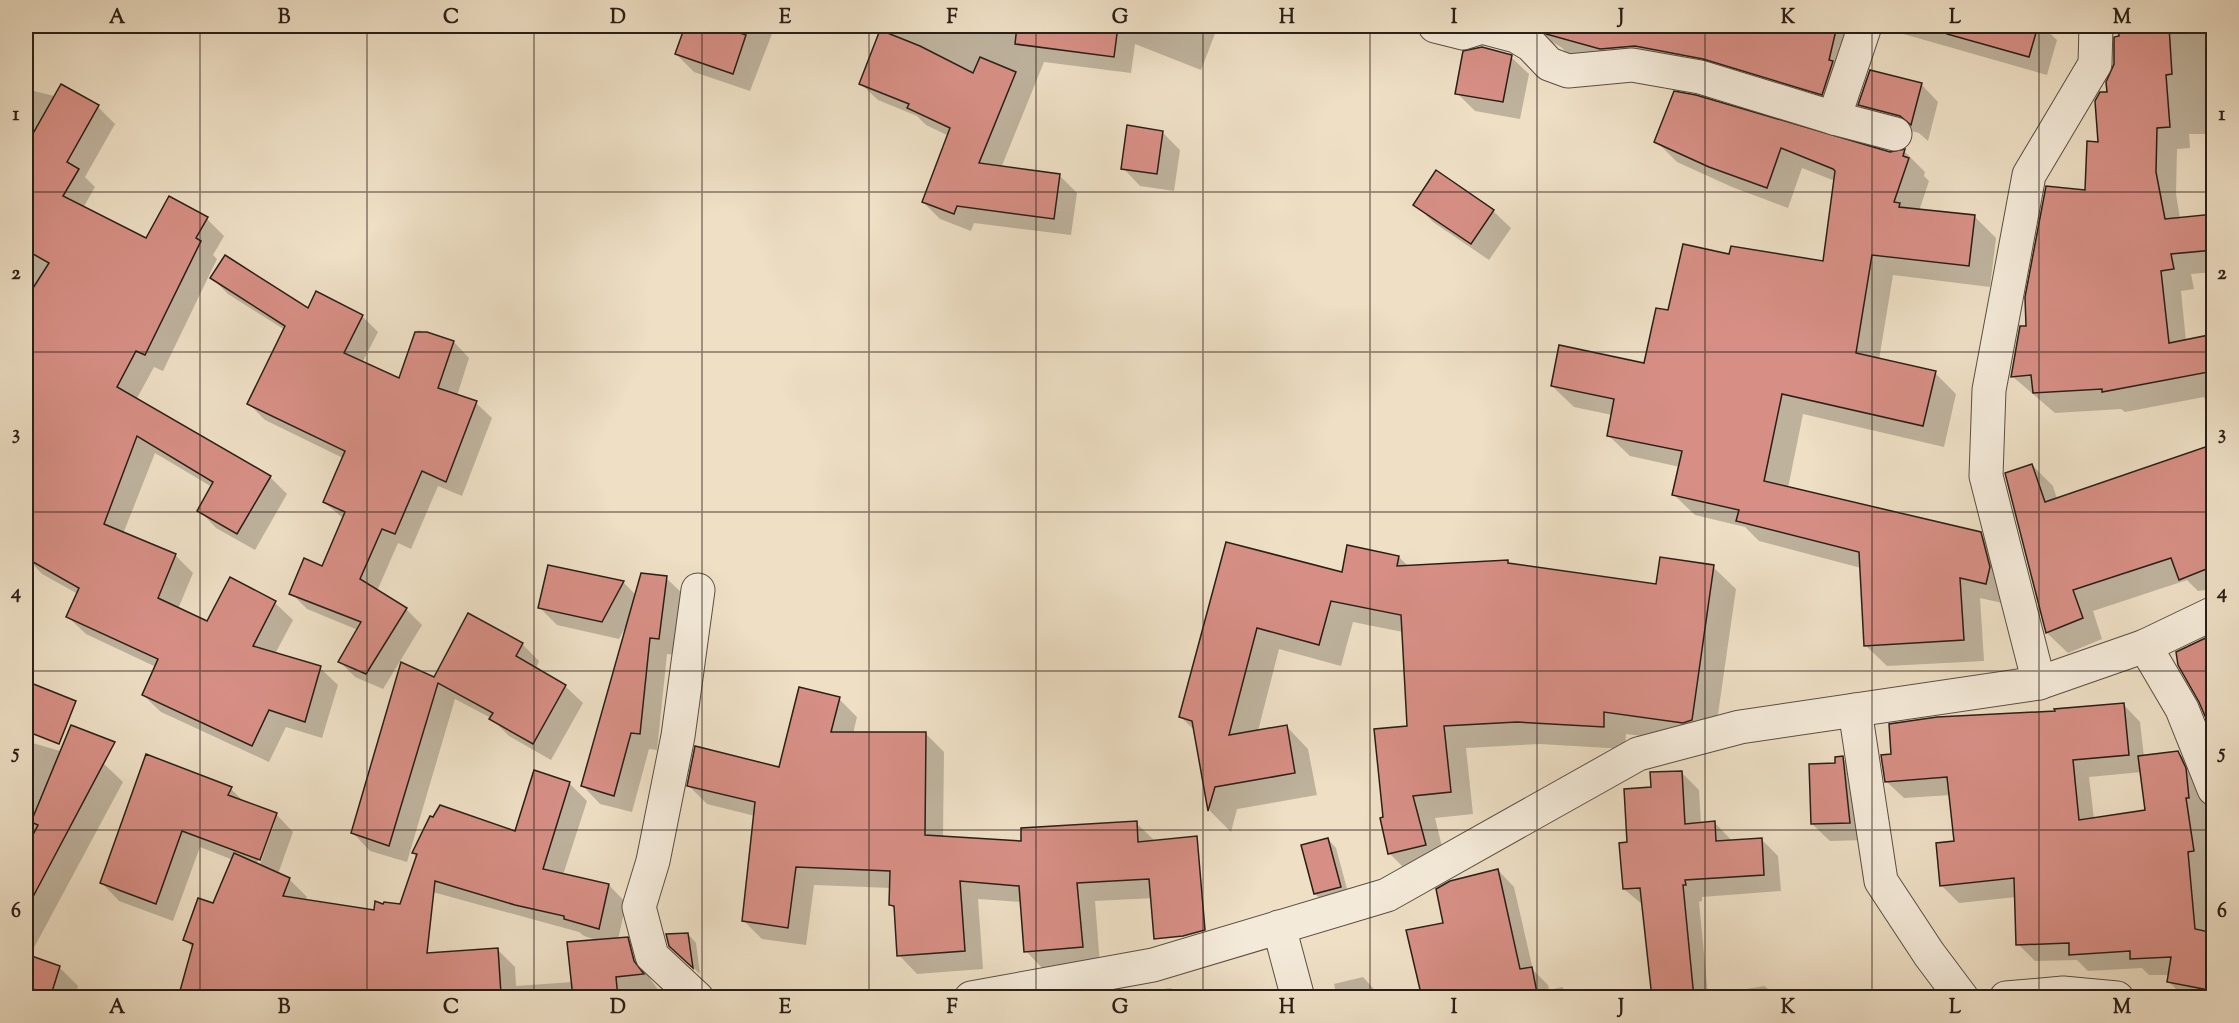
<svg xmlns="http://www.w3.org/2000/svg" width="2239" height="1023" font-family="'Sorts Mill Goudy',serif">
<rect width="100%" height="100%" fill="#eedfc5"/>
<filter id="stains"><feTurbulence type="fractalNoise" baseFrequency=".00333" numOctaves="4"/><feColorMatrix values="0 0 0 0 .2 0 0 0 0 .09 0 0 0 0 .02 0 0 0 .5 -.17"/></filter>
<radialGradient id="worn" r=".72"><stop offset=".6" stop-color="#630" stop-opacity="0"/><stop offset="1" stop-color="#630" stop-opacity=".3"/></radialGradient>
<g fill="#0003" fill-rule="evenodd">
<path d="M686,26H775L750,91L694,72L676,54Z"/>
<path d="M894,26H1218L1201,70L1135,44L1131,73L1044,62L1001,168L1059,175L1077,193L1071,235L974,223L971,231L940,219L923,202L949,136L926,125L917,116L878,100L860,83Z"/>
<path d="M1459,26H1859L1840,112L1580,66L1561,47L1541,36Z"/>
<path d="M1873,26H2042L2057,40L2047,75L1900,33L1890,26Z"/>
<path d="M2120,26H2214V134H2189L2190,148L2177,149L2176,194L2180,219L2214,216V272L2191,274L2194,289L2181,291L2186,341L2214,336V424L2204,397L2125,412L2121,409L2055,413L2012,376L2086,191L2115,65L2120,38Z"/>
<path d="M1511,57L1529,74L1520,119L1475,111L1457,93Z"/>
<path d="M1921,84L1938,102L1928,141L1919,133L1877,122L1860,105Z"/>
<path d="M26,89L98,107L115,124L85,177L95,187L83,208L146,240L207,219L224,236L213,255L217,259L163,371L154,367L136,400L270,477L287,494L255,550L216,528L199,510L212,487L155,453L123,534L175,555L193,573L178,609L207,622L230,579L275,603L293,620L275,654L320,668L338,685L322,738L286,727L269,762L161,712L143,695L156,667L86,634L68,617L78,594L42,574L26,557L50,512L42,504L26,497Z"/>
<path d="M1162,132L1180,150L1174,191L1140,186L1123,168Z"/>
<path d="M1656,141L1890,154L1904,151L1925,172L1924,176L1929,181L1919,211L1975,217L1996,238L1990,287L1893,275L1879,360L1935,373L1956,394L1944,447L1803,414L1788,488L1980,534L2002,555L2007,604L1980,598L1984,661L1887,666L1865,645L1861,568L1759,541L1745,527L1695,515L1673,494L1680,467L1630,456L1608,435L1612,415L1574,407L1552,386L1645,365L1669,312L1731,256L1824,263L1835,181L1802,168L1788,208L1732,187L1677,162Z"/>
<path d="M1415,204L1493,211L1511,228L1489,260L1433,222Z"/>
<path d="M212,278L309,310L362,316L378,332L362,363L400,380L418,330L454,342L469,358L457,396L476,403L492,418L462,496L438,486L411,549L398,543L377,591L406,609L422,625L383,689L355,677L339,661L358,630L307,609L291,593L323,568L344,519L324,502L343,458L265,420L249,404L285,330L228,294Z"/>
<path d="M2214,445V589L2198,591L2187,580L2093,611L2102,639L2068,653L2047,633L2032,465L2053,486L2057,499Z"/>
<path d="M1227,544L1343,574L1399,557L1409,567L1507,562L1511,565L1658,586L1713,567L1736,589L1714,742L1706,744L1626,734L1625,749L1540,744L1466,748L1473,814L1435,818L1447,867L1412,876L1390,854L1381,819L1384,818L1408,727L1403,632L1353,622L1341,666L1279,649L1258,731L1286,726L1308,749L1317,795L1237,809L1231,832L1210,811L1196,732L1181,717Z"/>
<path d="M549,567L624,583L636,595L666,578L684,595L676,655L667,654L657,750L649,749L632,812L600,804L583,786L626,626L619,639L557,625L540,608Z"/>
<path d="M522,644L539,661L536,669L565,686L583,703L551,760L509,736L491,718L455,699L407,862L370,851L353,833L435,679Z"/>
<path d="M839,699L857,717L853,734L925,733L944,752L943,838L1023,843L1136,823L1155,841L1174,897L1095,901L1100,965L1044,970L1026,951L1022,902L978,899L983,969L917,974L899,955L895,910L891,905V888L814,885L806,945L762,939L744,921L755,816L707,804L689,786L780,768Z"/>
<path d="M2123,704L2140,722L2144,757L2178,752L2195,770L2214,809V847L2207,848L2210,868L2205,869L2211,934H2214V998H2185L2168,981L2170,975H2149L2142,968L2088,971L2077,960L2035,961L2018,944L2016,897L1959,903L1941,885L1955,842L1951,795L1904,798L1886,781L2056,713ZM2142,772L2146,811L2094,819L2089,777Z"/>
<path d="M26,741L104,764L123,782L29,957L59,967L78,986L75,998H26Z"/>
<path d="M1842,758L1860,775L1867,840L1830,841L1812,824L1836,765Z"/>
<path d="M1681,772L1699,790L1701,824L1714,822L1732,841L1761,839L1778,856L1781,891L1702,897V901L1699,902L1708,995L1765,986L1776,998H1654L1644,906L1624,889L1629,843L1653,788Z"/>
<path d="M569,783L587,801L563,875L609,885L626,903L618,940L627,939L645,957L651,980L659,991L633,994V998H435L497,949L515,967L516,986L573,982L600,941L584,936L579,932L429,891L414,853L516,833Z"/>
<path d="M231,789L245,803L276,814L293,832L278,874L289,879L307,897L305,901L193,948L185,940L214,905L233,860L200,847L173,921L119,901L102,883ZM272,822H275L259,867L256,866Z"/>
<path d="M1328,839L1336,848L1349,896L1324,902L1315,894Z"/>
<path d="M1498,870L1514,887L1533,970L1548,985L1549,990L1562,987L1573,998H1425L1444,924Z"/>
<path d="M688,934L696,943L700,974L679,954Z"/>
<path d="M1363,977L1382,998H1337L1334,984Z"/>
<path d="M1171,988L1180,998H1114V996Z"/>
<path d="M1274,994L1278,998H1259Z"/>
</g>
<g fill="#d78f85" stroke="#291f17" stroke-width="1.5">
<path d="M685,26H719L746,35L733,74L675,54Z"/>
<path d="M1017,26H1118L1114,57L1015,44Z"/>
<path d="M1547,26H1837L1829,60L1833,61L1822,95L1703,59L1635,46L1600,49L1546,34Z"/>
<path d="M1948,26H2038L2029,57L1947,34Z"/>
<path d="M2118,26H2169L2172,74L2166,75L2170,127L2157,128L2156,172L2165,219L2214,214V250L2171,254L2174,269L2161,271L2169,343L2214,334V371L2102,392V389L2033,393L2031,375L2011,377L2020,326H2026L2025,297L2046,186L2085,190L2087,141L2098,142L2095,101L2100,92H2107L2106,82L2114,64V37L2119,36Z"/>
<path d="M880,30L920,46L973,73L980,57L1016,72L979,163L1060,174L1054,219L957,206L954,214L922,202L950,128L907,108L909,104L859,84Z"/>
<path d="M1482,47L1512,55L1503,102L1455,94L1463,51Z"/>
<path d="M1870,70L1922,83L1911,125L1900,116L1858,105Z"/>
<path d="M61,84L99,105L67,162L79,169L63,196L146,238L169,196L208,217L196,238L201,241L145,355L136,351L117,387L271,476L237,534L197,511L213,482L137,436L104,524L176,554L158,598L207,621L230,577L276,601L253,646L321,666L305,722L269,710L252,746L142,695L158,659L66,617L79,588L26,558V299L49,263L26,250V146Z"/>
<path d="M1674,91L1696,95L1890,152L1905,149L1903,156L1909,158L1894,202L1900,203L1899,207L1975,215L1969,266L1872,255L1856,353L1936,371L1923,426L1782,394L1764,481L1981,532L1990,567L1986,584L1960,578L1964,640L1864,646L1859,552L1736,521L1739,510L1672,495L1682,451L1607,436L1614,399L1551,386L1559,345L1644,363L1656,308L1668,310L1683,244L1729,254L1731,246L1823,261L1835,171L1833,169L1781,148L1767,188L1709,167L1654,142Z"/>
<path d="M1127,125L1163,131L1157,174L1121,169Z"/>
<path d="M1436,170L1494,210L1471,244L1413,205Z"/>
<path d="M225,255L308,308L316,291L363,315L344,353L399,378L415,332H427L454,341L438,388L477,401L446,482L422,471L395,534L382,529L360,579L407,608L366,674L338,662L361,622L289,594L304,558L322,566L345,512L323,502L345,451L247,404L285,326L210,278Z"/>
<path d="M2214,444V566L2179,580L2171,558L2073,590L2083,618L2046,633L2005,473L2032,464L2045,502Z"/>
<path d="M1226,542L1342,572L1347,545L1399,556L1397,566L1508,560V563L1656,584L1660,557L1714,565L1692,720L1683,723L1604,712V727L1517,722L1444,726L1451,792L1413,796L1426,845L1388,854L1380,818L1383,817L1374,729L1407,726L1401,615L1331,601L1319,645L1257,628L1229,735L1287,725L1295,773L1215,787L1208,811L1192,721L1179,717Z"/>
<path d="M548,565L624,581L602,622L538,608Z"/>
<path d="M641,573L667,576L659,639L650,638L640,734L631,733L614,796L581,786Z"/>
<path d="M468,613L523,643L516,656L566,685L533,744L489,719L493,713L438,683L389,846L351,833L401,662L434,677Z"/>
<path d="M2214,634V737L2199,702L2178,665L2176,652Z"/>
<path d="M26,681L76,701L59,744L26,731Z"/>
<path d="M799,687L840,697L831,732H926L925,835L1021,841V828L1137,821L1138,842L1197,836L1205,930L1183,936L1154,939L1149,879L1077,883L1083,947L1024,952L1019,886L960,881L965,951L897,956L894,906L889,905L890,871L796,867L788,928L742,921L755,802L687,786L695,746L779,767Z"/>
<path d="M2124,703L2129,755L2073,760L2079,820L2145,810L2138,756L2178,751L2186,768L2189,798H2186L2194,851L2188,852L2195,929L2214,933V991L2167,982L2171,957L2130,959V951L2069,955V943L2016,945L2014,878L1940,886L1936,843L1954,841L1947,777L1885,782L1881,755L1891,754L1889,724L1937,717L2055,711L2054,709Z"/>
<path d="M71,725L115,742L26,910V848L38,825L31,822Z"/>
<path d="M146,754L232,787L228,795L277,813L260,860L182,831L156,904L100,883Z"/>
<path d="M1843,756L1850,823L1811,824L1809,764L1835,763V757Z"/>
<path d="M534,770L570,782L543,869L609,884L599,929L564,919V916L515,905L435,881L427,953L498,948L501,994L460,998H178L193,944L183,940L198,898L213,903L234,853L290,878L283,896L374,910L375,901L383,904L384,902L400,904L417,854L412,853L430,816L433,817L440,805L515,831Z"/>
<path d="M1682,771L1685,824L1715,821L1716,841L1762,838L1764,875L1685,880L1686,885H1683L1694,998H1652L1640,888L1623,889L1619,843L1627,842L1624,789L1651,787L1650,772Z"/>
<path d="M1328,838L1341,887L1314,894L1301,845Z"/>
<path d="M1498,869L1520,969L1532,967L1538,998H1422L1406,930L1443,923L1436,889L1450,881Z"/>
<path d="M688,933L693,968L669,946L666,934Z"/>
<path d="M628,937L634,961L644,974L616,977L618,998H573L567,942Z"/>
<path d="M26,954L60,966L51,995L26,987Z"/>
</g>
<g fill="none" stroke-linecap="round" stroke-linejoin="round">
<defs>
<g id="minor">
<path d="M1435,26L1463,33L1482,27L1516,36L1531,45L1549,64L1568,71L1632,65L1700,77L1834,118L1895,134"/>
<path d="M1834,118L1865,26"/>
<path d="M2145,646L2182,709L2214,789"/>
<path d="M2039,683L1986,476L1989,390L2029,175L2095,64L2096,26"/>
<path d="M1855,710L1881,881L1929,954L1962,998"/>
<path d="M1279,927L1298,998"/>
<path d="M697,998L652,956L639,907L653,861L678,736L698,590"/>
<path d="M971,998L1153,965L1387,895L1638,754L1740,727L2039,683L2145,646L2214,613"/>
<path d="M2006,998L2063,993L2117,998"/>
</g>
</defs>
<use href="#minor" stroke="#5a4f42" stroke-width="35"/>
<use href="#minor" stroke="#f4ead9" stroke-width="33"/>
</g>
<path fill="none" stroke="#291f17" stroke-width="1.5" stroke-opacity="0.55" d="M200,26V998M367,26V998M534,26V998M702,26V998M869,26V998M1036,26V998M1203,26V998M1370,26V998M1537,26V998M1705,26V998M1872,26V998M2039,26V998M26,192H2214M26,352H2214M26,512H2214M26,671H2214M26,830H2214"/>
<rect width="2239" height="1023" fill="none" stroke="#eedfc5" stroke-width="66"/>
<rect x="33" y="33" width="2173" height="957" fill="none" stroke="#291f17" stroke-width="2"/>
<g font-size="20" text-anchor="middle" font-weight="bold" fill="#291f17">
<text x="117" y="23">A</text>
<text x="284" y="23">B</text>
<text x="451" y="23">C</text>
<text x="618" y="23">D</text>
<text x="785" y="23">E</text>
<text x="952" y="23">F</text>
<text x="1120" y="23">G</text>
<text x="1287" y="23">H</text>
<text x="1454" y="23">I</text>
<text x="1621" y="23">J</text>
<text x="1788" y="23">K</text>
<text x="1955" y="23">L</text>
<text x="2122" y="23">M</text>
<text x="16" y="120">1</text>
<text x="2222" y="120">1</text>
<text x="16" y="279">2</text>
<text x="2222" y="279">2</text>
<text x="16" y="439">3</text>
<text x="2222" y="439">3</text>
<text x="16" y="598">4</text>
<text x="2222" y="598">4</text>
<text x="16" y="758">5</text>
<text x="2222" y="758">5</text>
<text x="16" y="917">6</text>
<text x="2222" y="917">6</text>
<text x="117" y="1013">A</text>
<text x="284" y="1013">B</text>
<text x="451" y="1013">C</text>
<text x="618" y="1013">D</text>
<text x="785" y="1013">E</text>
<text x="952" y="1013">F</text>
<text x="1120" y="1013">G</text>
<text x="1287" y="1013">H</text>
<text x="1454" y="1013">I</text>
<text x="1621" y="1013">J</text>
<text x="1788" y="1013">K</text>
<text x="1955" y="1013">L</text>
<text x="2122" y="1013">M</text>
</g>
<rect width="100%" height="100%" filter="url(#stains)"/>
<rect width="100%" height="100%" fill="url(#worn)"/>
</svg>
